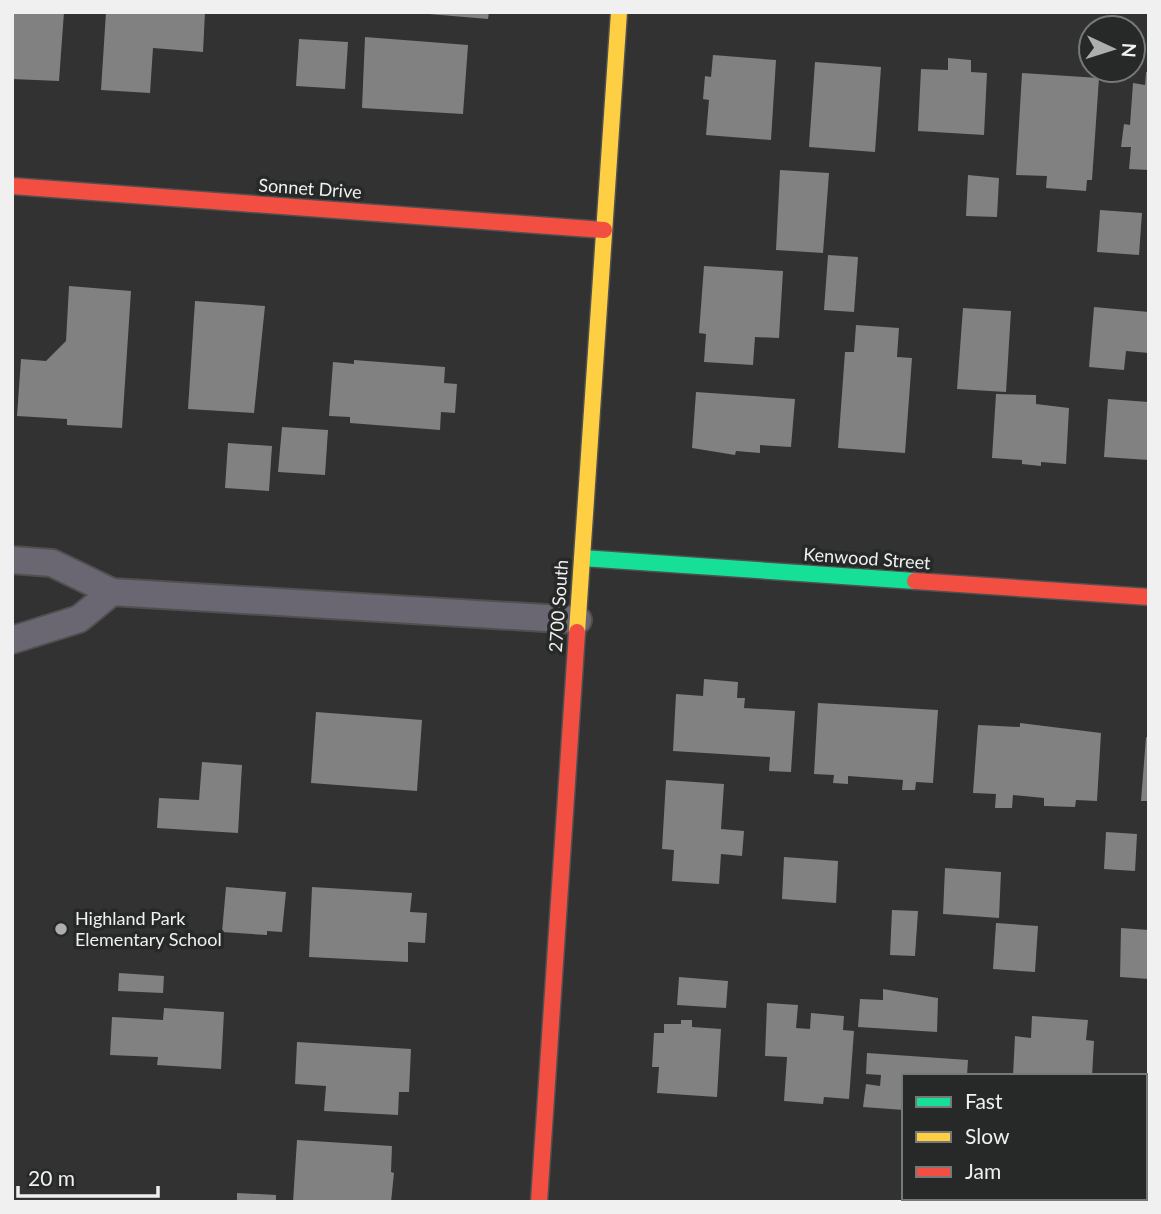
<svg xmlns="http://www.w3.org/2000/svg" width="1161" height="1214" font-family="Lato,sans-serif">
<rect width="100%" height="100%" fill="#323232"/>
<g fill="#808180">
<path d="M12,12H64L59,81L12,79Z"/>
<path d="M106,12H205L203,52L153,48L150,93L101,90Z"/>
<path d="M405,12H489L488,19Z"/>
<path d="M365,37L468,45L463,114L362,108Z"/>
<path d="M299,39L348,42L345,89L296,86Z"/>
<path d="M713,55L776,60L771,140L706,135L709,100L703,99L705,76L711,77Z"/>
<path d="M948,58L971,60V72L987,73L984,135L918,131L921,69L948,70Z"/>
<path d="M815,62L881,67L875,152L809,147Z"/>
<path d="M1146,72H1149V170L1129,169L1131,147H1121L1124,124L1130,125L1133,83L1145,85Z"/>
<path d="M1022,73L1099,78L1092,180H1087L1086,191L1046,188L1047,176L1016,175Z"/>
<path d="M780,170L829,173L823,253L776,250Z"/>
<path d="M968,175L999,178L997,217L966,216Z"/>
<path d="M1100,210L1142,213L1139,255L1097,252Z"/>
<path d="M828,255L858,257L854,312L824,310Z"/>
<path d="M704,266L783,271L779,338L755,337L753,365L704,362L706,334L699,333Z"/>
<path d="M69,286L131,291L122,428L67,425V419L17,416L21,359L46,361L66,341Z"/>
<path d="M195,301L265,306L254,413L188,409Z"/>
<path d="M1094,307L1149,312V353L1126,351L1124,370L1089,367Z"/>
<path d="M963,308L1011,311L1006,392L957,389Z"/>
<path d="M856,325L899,328L897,357L912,358L905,453L838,448L845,352H854Z"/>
<path d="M354,360L445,367L444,383L457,384L455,413L441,412L440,430L350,423V417L329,416L333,362L354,364Z"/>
<path d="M696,392L795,399L791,447L760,445V453L736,451L735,455L692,448Z"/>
<path d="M996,394L1036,395V404L1069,408L1066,464L1041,462V466L1022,464V460L992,458Z"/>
<path d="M1108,399L1149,402V460L1104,457Z"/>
<path d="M282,427L328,430L325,475L278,472Z"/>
<path d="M228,443L272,446L269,491L225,488Z"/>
<path d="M704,679L738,682L737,698H745L744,708L795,711L791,772L769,771L770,757L673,751L676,694L703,696Z"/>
<path d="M818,703L938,710L933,783L916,782L915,790H902L903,780L848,776V784L833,783L834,775L814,774Z"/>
<path d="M316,712L422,720L417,791L311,783Z"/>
<path d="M1020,723L1101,733L1097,801L1076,800L1075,807L1044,806V798L1013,795L1012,808H995L996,794L973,793L978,725L1020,727Z"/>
<path d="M1146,737L1149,738V801H1141Z"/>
<path d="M202,762L242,765L238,833L157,828L159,798L199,800Z"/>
<path d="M666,780L724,784L721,829L744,831L742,856L721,854L719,884L672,881L674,850L662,849Z"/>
<path d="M1106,832L1137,834L1135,871L1104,869Z"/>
<path d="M784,857L838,861L836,903L782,899Z"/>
<path d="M945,868L1001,872L999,918L943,914Z"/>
<path d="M226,887L286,892L282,932L267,931V935L222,932Z"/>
<path d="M312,887L412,893L410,912L427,913L425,943L408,942V962L309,957Z"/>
<path d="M892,910L918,911L915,956L890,955Z"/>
<path d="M996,923L1038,926L1035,972L993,969Z"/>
<path d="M1121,928L1149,930V979L1120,977Z"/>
<path d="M119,973L164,976L163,993L118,991Z"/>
<path d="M679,977L728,981L726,1008L677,1005Z"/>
<path d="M883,989L938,998L937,1032L858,1027L860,999L883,1000Z"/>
<path d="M767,1003L798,1005L796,1028L810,1029L811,1013L844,1016L843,1030L854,1031L849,1099L824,1097L823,1104L784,1101L787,1057L765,1056Z"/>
<path d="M164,1008L224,1012L221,1069L157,1065L158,1057L110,1055L112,1017L163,1020Z"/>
<path d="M1032,1016L1088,1020L1086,1040L1094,1041L1092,1076H1013L1015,1036L1031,1038Z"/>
<path d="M681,1020H692V1027L721,1029L717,1097L657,1093L659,1067H652L654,1033H664V1024H681Z"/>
<path d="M297,1042L411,1049L409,1092H399L398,1115L324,1111L326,1086L295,1084Z"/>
<path d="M867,1053L968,1060L967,1076H904V1110L863,1107L866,1084L880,1086L881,1075L866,1074Z"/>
<path d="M297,1140L392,1146L391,1172L394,1173L391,1202H293Z"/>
<path d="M237,1193L276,1195V1202H237Z"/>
</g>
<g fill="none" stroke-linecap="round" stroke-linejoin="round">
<defs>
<g id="lane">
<path d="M12,560L52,563L112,592L578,620"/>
<path d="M12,640L79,619L112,592"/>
</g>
<path id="fast" d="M582,558L915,581"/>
<path id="slow" d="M577,632L619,12"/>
<g id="jam">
<path d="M12,186L604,230"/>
<path d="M915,581L1149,597"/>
<path d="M539,1202L577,632"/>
</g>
</defs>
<use href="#lane" stroke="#505050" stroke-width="30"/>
<use href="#fast" stroke="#505050" stroke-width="19"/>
<use href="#slow" stroke="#505050" stroke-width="19"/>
<use href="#jam" stroke="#505050" stroke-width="19"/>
<use href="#lane" stroke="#6b6772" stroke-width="26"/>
<use href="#fast" stroke="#16e098" stroke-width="16"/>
<use href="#slow" stroke="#ffcf43" stroke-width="16"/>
<use href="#jam" stroke="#f24e42" stroke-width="16"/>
</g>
<circle fill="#adaead" stroke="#272928" stroke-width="2.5" cx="61" cy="929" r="7"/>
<g text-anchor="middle" stroke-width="7" stroke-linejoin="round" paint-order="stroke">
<g font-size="18" fill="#eff0ef" stroke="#272928">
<text transform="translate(310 189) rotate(4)" y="6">Sonnet Drive</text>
<text transform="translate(867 559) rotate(4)" y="6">Kenwood Street</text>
<text transform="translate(559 606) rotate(-86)" y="6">2700 South</text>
</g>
<g font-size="18" fill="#eff0ef" stroke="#272928" text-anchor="start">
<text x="75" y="925">Highland Park<tspan x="75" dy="21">Elementary School</tspan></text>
</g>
</g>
<rect width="1161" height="1214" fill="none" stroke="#eff0ef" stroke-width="28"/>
<rect x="902" y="1074" width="245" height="126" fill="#272928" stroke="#777978" stroke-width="2"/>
<rect x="916" y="1097" width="35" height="10" fill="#16e098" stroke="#777978" stroke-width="2"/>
<text x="965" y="1109" font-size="21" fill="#eff0ef">Fast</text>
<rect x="916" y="1132" width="35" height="10" fill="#ffcf43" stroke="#777978" stroke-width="2"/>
<text x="965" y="1144" font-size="21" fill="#eff0ef">Slow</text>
<rect x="916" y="1167" width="35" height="10" fill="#f24e42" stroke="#777978" stroke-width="2"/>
<text x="965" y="1179" font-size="21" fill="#eff0ef">Jam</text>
<g transform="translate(1112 49) rotate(94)"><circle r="33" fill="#272928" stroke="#777978" stroke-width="2"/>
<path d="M0-5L12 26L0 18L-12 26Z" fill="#adaead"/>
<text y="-10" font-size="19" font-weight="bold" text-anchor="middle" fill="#eff0ef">N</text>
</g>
<path d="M18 1186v10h140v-10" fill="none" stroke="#eff0ef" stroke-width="3.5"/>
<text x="28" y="1186" font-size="21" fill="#eff0ef" stroke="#272928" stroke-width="5" paint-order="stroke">20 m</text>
</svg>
